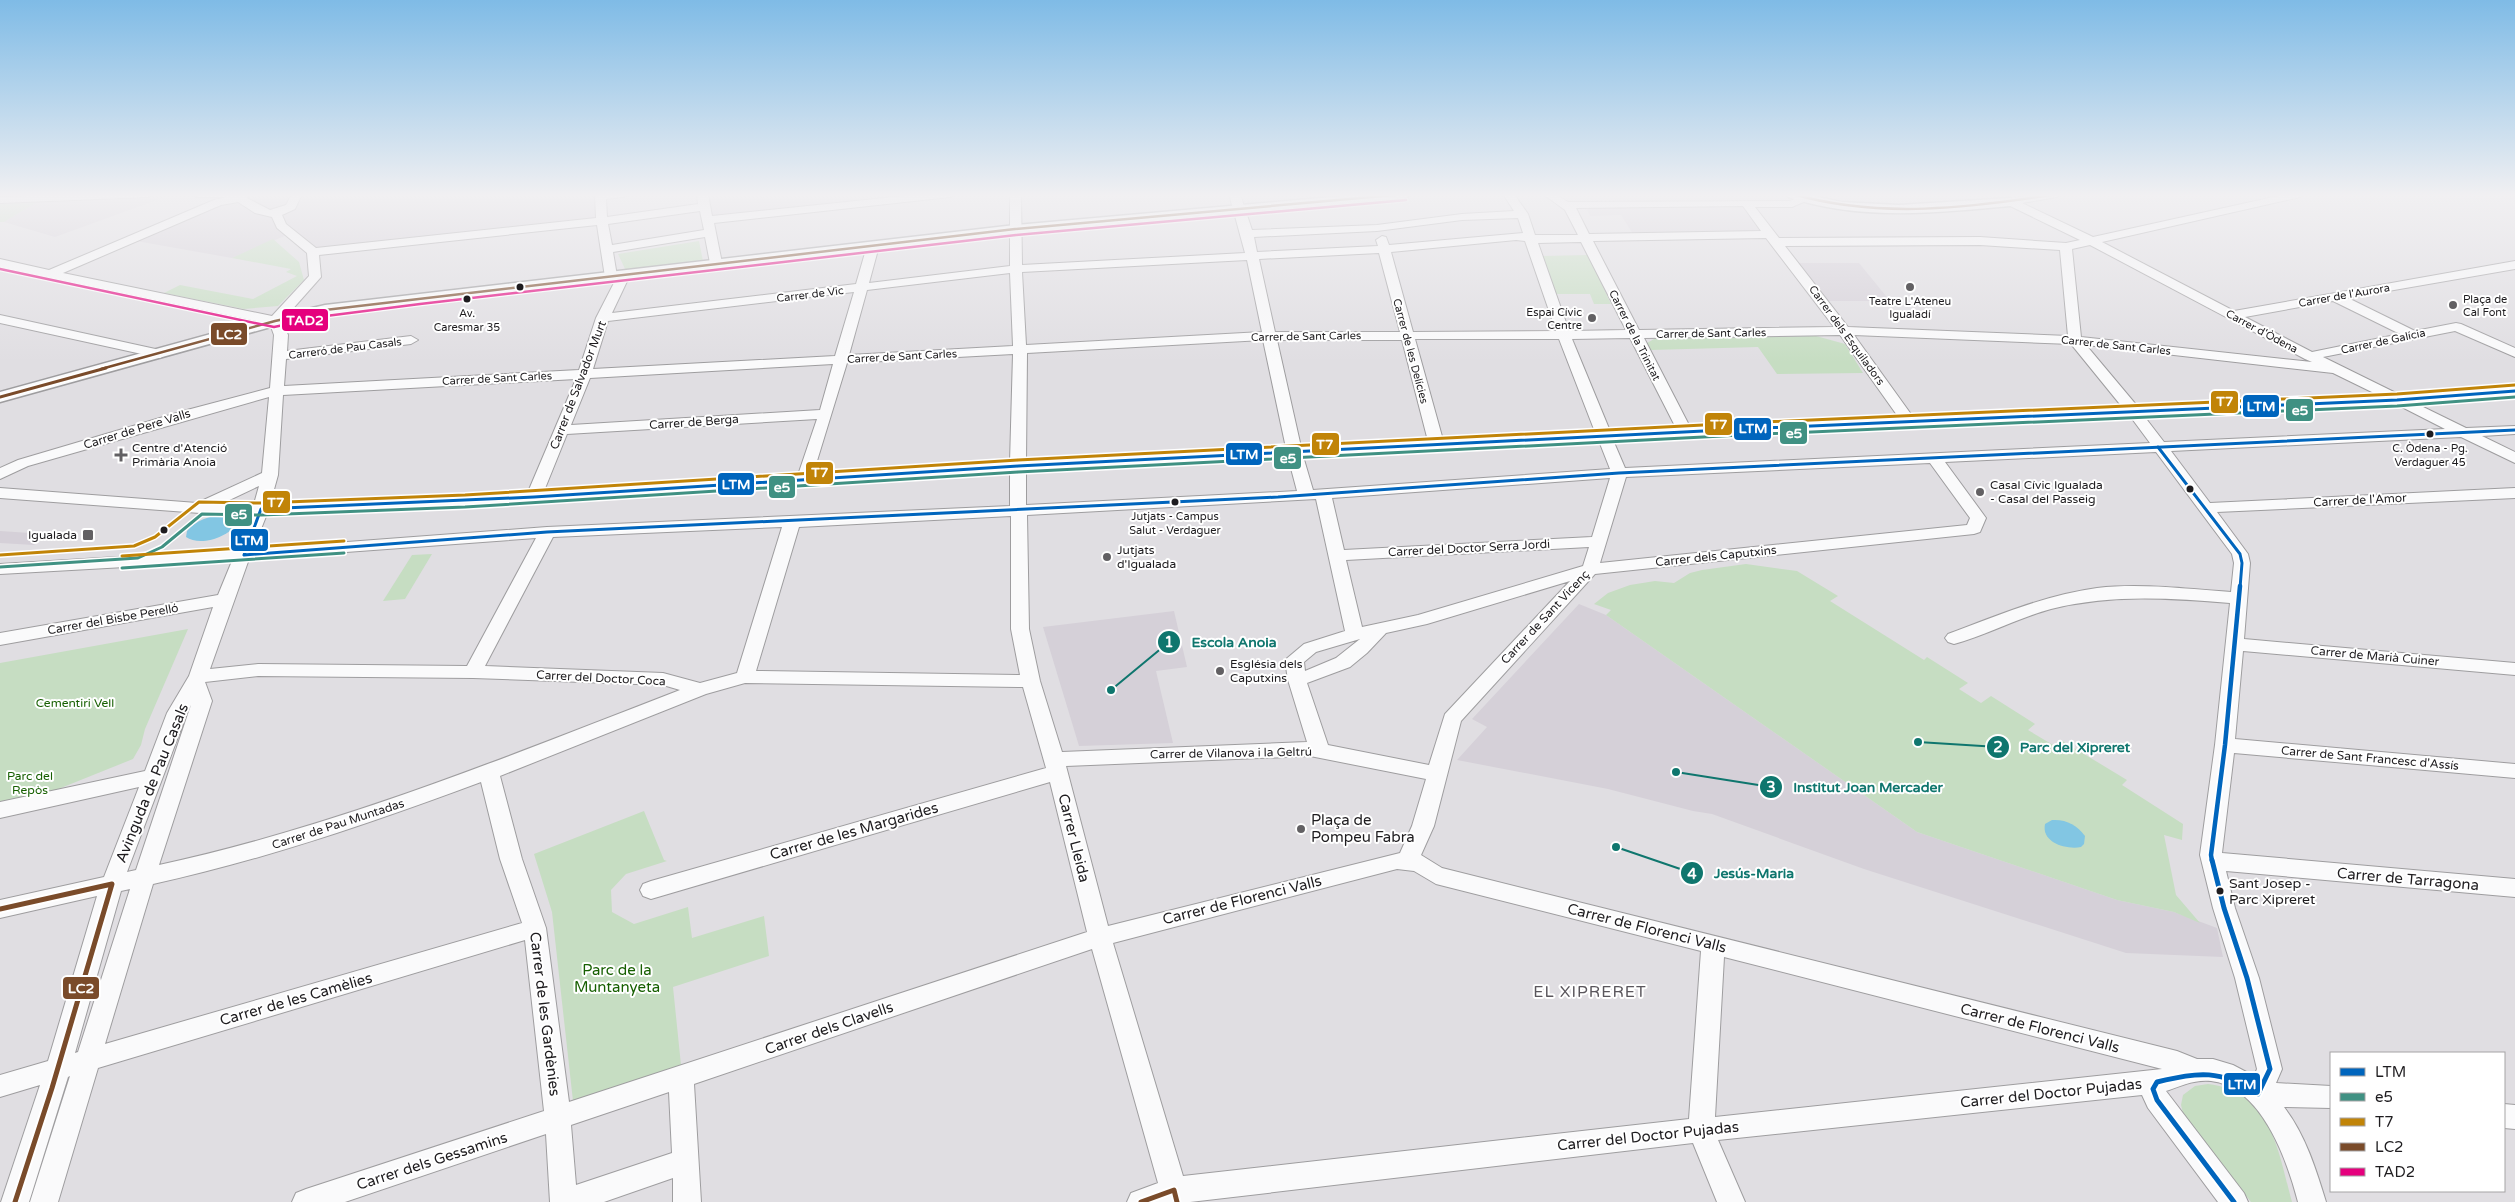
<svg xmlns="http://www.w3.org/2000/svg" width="2515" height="1202" font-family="'Varela Round',sans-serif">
<rect width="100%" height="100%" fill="#e0dee2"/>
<g fill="#d5d0d8">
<path d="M0,194H604V220L316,251L292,233L232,258L125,239L218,198L168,196L55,237L4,222L36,202L0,204Z"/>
<path d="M706,194H901V196L711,217Z"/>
<path d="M1743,206L1763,232L1633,234L1621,215L1590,216L1586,208Z"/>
<path d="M1798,263H1859L1890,301H1826Z"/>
<path d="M0,531L45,534L34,545L0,543Z"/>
<path d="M1579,604L1606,615L1917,832L2117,900L2174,912L2217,928L2223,957L2126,953L1864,869L1712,814L1693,811L1608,789L1457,760L1487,727L1472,719Z"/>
<path d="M1174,611L1187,667L1156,671L1173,743L1079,746L1043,627Z"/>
</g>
<g fill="#c6ddc2">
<path d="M37,202L4,222H0V204Z"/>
<path d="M273,239L299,262L304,280L278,306L244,309L164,293L180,285L253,299L297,276L286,272L291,269L232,258Z"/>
<path d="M699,241L703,261L626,271L618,254Z"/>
<path d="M1588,255L1611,304H1594L1590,294H1556L1542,256Z"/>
<path d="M1816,336L1845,344L1863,373L1777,374L1758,347L1651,350L1647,343L1654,339Z"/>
<path d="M432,554L405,599L383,601L412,555Z"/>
<path d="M1746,564L1797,571L1838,596L1830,601L1924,660L1927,657L1968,683L1959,689L1981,703L1991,696L2035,724L2028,730L2053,745L2061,740L2127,780L2122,785L2183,824L2182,840L2164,835L2176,895L2200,923L2174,912L2117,900L1917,832L1606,615L1611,610L1594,604L1608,593L1630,585L1655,581L1674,583L1690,573L1702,570Z"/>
<path d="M188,629L145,729L141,745L133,759L36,798L0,806V663Z"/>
<path d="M644,811L664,860L667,861L626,874L611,890L612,912L634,924L688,907L692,938L764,916L769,956L673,987L681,1065L573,1101L552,912L534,854Z"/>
<path d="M2208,1084C2272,1092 2278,1151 2292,1202H2251L2184,1117L2181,1105L2183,1095L2195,1086Z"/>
</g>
<g fill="#82c6e3">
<path d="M229,515L236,518L237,523C229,537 200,547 186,537L187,531C196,519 214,514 229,515Z"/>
<path d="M2052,820C2066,819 2077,825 2085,836L2084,844L2081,847C2067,850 2041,843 2045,824Z"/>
</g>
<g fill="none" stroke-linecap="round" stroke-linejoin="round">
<defs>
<g id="minor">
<path d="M78,194H154L148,197L0,203V197Z"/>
<path d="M191,194H234L233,196L249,194L247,198L270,210L286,205L292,194H302L295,209L282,215L286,224L316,248L596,218L595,194H629L623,197L606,199L607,217L698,204L697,194H708L712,216L923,194H956L950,197L714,223L722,263L716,267L710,263L705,237L613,252L617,276L624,271L630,275L612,313L856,284L867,246L873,242L879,246L869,283L1010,266V194H1021L1022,265L1245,253L1229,194H1240L1252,230L1377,225L1462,214L1514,211L1503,194H1514L1528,214L1535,235H1578L1565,210L1543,194H1555L1568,202L1790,201L1805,194H1818L1817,196L1792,207H1755L1779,238L1980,237L2066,243L2080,240L2006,204V200L2040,194H2062L2057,197L2022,203L2093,237L2287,194H2305L2300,197L2102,242L2234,311L2515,261V269L2348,298L2415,331L2456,323L2461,324L2515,348V357L2455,331L2323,357L2400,395L2515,387V395L2415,403L2466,428L2515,426V434L2482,436L2515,452V463L2461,437L2171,451L2210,503L2515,488V498L2217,512L2248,554L2250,563L2244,639L2515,663V675L2243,651L2235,739L2515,764V778L2234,753L2222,853L2515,879V897L2226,871L2235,908L2259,978L2282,1069L2276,1083L2331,1086V1108L2284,1107C2305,1134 2316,1169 2326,1202H2298C2287,1160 2262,1087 2211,1081C2196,1079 2180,1086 2166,1091L2244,1193L2248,1202H2218L2148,1108L2142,1095L1718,1140L1745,1202H1717L1693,1143L1190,1202H1127L1131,1193L1158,1183L1092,949L694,1084L701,1202H673V1178L604,1202H550L546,1134L345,1202H292L296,1193L306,1189L544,1111L525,940L98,1068L58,1202H30L70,1076L68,1077L29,1202H1L40,1085L0,1097V1075L48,1061L97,896L0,918V900L104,877L139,787L0,818V802L145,771L167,713L189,676L213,607L0,645V633L218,595L232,561L0,574V564L236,550L251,514L200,513L0,498V488L197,503L262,473L269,397L28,466L0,479V468L18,460L187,410L270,388L274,335L270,324L0,267V259L49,270L214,200L226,197H197ZM238,202L255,213L272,217L277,228L307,253L309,276L272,316L63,273L221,205ZM1743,206L1761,231L1589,234L1576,208ZM700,211L704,230L612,245L608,224ZM1518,218L1523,233L1389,245L1386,237L1382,236L1376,240L1378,246L1257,252L1254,237L1377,231L1462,220ZM597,225L605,277L611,281L616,279L596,318L579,370L284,386L286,359L411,344L418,340L411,336L287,351L288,335L282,321L321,277L319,255ZM1766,238L1834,327L1639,330L1593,241ZM1516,240L1525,241L1556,331L1413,332L1391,252ZM1581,242L1626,330L1569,331L1538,243ZM1980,245L2060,250L2068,336L1848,327L1785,246ZM2090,245L2305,359L2312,362L2081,337L2072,249ZM1379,253L1400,332H1275L1259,259ZM1247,260L1262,332L1026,345L1022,272ZM1010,273L1013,346L849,355L867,290ZM854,292L835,356L593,369L608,321ZM2333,301L2400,334L2312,352L2245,317ZM1840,335L1899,418L1690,427L1644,338ZM1854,335L2071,344L2123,408L1913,417ZM1630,338L1676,428L1610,431L1572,339ZM1415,339H1559L1595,432L1443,440ZM1263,340L1286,448L1026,461L1027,353ZM1277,340H1402L1428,441L1301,447ZM2086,345L2333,373L2380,396L2138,407ZM1013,354L1010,462L813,474L847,363ZM833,364L820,410L571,425L590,378ZM576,379L528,492L270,504L278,475L283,395ZM2396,404L2445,429L2164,442L2144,416ZM2130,416L2150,443L1625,468L1613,440ZM817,419L798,475L544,491L567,434ZM1599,441L1610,469L1313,490L1303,456ZM2156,452L2232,554L2234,563L2231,592C2186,589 2141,583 2097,588C2045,595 1996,616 1948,634L1945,638L1948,642L1954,644C1987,635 2018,618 2051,609C2111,594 2169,598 2230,603L2215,745L2200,855L2213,908L2235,978L2257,1069L2254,1076L2233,1065L2213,1059H2197L2177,1051L1442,868L1421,855L1434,826L1461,721L1595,574L1974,534L1980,532L1986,518L1945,462ZM1288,457L1297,491L1026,505V470ZM1930,463L1970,518L1967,525L1600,563L1626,477ZM1010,471V506L547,527L253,549L267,514L465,506ZM1610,478L1592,537L1344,550L1332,498ZM259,486L254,504H221ZM1316,499L1345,631L1304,644L1285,660L1288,680L1307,742L1062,752L1040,681L1029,629L1027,515ZM1011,516V629L1020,675L756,671L799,527ZM782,527L737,673L700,683L663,673L485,666L553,537ZM536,538L467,666L258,664L210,669L249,559ZM1589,547L1583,566L1418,615L1362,627L1346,560ZM1570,581L1445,714L1429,765L1328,745L1307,683L1350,667L1367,653L1386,633L1427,624ZM1360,639L1336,658L1305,671L1304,662L1316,652ZM258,676L473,678L663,685L680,690C509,756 339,826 159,865L212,701L205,682ZM745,683L1023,687L1046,768L651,881L643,884L640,890L643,896L651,899L1050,782L1087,932L569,1102L546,928L522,859L500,776L706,694ZM191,705L136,870L127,872L187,713ZM1310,756L1426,779L1412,826L1400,853L1108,926L1066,766ZM481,782L500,859L522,923L105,1044L153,884C267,859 373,822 481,782ZM1397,869L1414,871L1436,884L1701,951L1689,1119L1183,1176L1113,943ZM130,889L78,1052L75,1053L121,891ZM1724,957L2162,1069L1715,1117ZM669,1092L672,1153L576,1185L571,1125Z"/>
<path d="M0,315L160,350L167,354L160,358L0,323Z"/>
<path d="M2504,1104L2515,1105V1129L2504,1128Z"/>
</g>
<g id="tertiary">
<path d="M1365,194H1412L1405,198L1015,233L325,315L278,325L0,402V392L269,318L325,305L1015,225Z"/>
<path d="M1786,194H1805L1841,202L1899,205L2010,198L2017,202L2010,206C1936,213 1860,221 1788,197Z"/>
</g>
</defs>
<use href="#minor" stroke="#9e9d9f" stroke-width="2"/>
<use href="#tertiary" stroke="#9e9d9f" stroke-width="3"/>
<use href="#minor" fill="#fafafb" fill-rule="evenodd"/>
<use href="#tertiary" fill="#fafafb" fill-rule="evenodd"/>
<defs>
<g id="bus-1-far2">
<path d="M2515,391L2397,400L1742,429L1018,466L534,497L261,509L244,555L547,532L1278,497L1619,473L2515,430"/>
<path d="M2158,447L2240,554L2242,563L2240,588"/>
</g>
<path id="bus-1-far1" d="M2212,861L2211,855L2225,745L2240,586"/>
<path id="bus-1" d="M2212,860L2224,908L2247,978L2270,1069L2258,1094C2219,1069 2200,1072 2157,1082L2153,1089L2157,1100L2234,1202"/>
<g id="bus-2">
<path d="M0,567L138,558L162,547L202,514L261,515L465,507L1018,472L1742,435L2397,406L2515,397"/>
<path d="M122,568L344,553"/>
</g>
<g id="bus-3">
<path d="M0,555L134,546L155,537L199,502L261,503L465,495L1018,460L1742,423L2397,394L2515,385"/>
<path d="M122,556L344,541"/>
</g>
<g id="bus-4-far2">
<path d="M1793,194C1879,219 1970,208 2057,194"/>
<path d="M101,369L275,321L325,310L1015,229L1405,194"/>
</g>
<path id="bus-4-far1" d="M0,397L106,368"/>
<g id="bus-4">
<path d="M0,909L112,884L52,1088L15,1202"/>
<path d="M1141,1202L1174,1190L1177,1202"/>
</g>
<path id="bus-5" d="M0,269L274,327L326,316L420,304L1016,235L1406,200"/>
</defs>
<use href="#bus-1-far2" stroke="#fff" stroke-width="6"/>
<use href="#bus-1-far1" stroke="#fff" stroke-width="8"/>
<use href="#bus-1" stroke="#fff" stroke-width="9"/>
<use href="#bus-2" stroke="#fff" stroke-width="6"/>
<use href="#bus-3" stroke="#fff" stroke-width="6"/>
<use href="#bus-4-far2" stroke="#fff" stroke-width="5"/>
<use href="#bus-4-far1" stroke="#fff" stroke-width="6"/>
<use href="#bus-4" stroke="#fff" stroke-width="9"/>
<use href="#bus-5" stroke="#fff" stroke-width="5"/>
<use href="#bus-1-far2" stroke="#0065bd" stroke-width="3"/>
<use href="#bus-1-far1" stroke="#0065bd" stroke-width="4.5"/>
<use href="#bus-1" stroke="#0065bd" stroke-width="5"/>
<use href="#bus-2" stroke="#409183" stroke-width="3"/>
<use href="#bus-3" stroke="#c18408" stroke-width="3"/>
<use href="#bus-4-far2" stroke="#7a4b2a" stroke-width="2.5"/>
<use href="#bus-4-far1" stroke="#7a4b2a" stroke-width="3"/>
<use href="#bus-4" stroke="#7a4b2a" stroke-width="5"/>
<use href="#bus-5" stroke="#e5007d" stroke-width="2.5"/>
</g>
<linearGradient id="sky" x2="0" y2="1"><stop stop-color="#7fbbe6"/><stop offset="0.54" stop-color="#f1f0f2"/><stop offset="1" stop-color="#f1f0f2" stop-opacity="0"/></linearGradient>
<rect width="2515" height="362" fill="url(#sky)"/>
<g fill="#1e1c1f" stroke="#fff" stroke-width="2">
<circle cx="520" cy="287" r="4.5"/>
<circle cx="467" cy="299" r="4.5"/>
<circle cx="2430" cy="434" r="4.5"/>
<circle cx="2190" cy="489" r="4.5"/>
<circle cx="1175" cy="502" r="4.5"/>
<circle cx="164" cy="530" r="4.5"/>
<circle cx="2220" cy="891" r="4.5"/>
</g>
<g fill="#626063" stroke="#fff" stroke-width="2">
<circle cx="1910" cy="287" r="5"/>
<circle cx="2453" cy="305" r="5"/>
<circle cx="1592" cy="318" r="5"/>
<path d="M118.5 447.5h5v5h5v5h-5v5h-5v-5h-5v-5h5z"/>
<circle cx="1980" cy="492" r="5"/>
<rect x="82" y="529" width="12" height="12" rx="2.5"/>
<circle cx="1107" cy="557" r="5"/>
<circle cx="1220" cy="671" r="5"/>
<circle cx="1301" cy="829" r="5"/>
</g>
<g text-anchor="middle" stroke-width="4" stroke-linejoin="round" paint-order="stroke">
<g font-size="11" fill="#1e1c1f" stroke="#fff">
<text transform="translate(810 294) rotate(-7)" y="4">Carrer de Vic</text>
<text transform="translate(2344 295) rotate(-10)" y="4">Carrer de l'Aurora</text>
<text transform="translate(2262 331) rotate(28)" y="4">Carrer d'Òdena</text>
<text transform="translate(1711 333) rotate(-1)" y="4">Carrer de Sant Carles</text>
<text transform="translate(1635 335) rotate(63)" y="4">Carrer de la Trinitat</text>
<text transform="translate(1847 335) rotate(54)" y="4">Carrer dels Esquiladors</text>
<text transform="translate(1306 336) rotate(-1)" y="4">Carrer de Sant Carles</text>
<text transform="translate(2383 341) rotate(-12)" y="4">Carrer de Galícia</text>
<text transform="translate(2116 345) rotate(6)" y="4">Carrer de Sant Carles</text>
<text transform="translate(345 348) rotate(-7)" y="4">Carreró de Pau Casals</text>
<text transform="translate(1411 351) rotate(75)" y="4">Carrer de les Delícies</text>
<text transform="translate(902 356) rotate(-3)" y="4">Carrer de Sant Carles</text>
<text transform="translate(497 378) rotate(-3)" y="4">Carrer de Sant Carles</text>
</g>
<g font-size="11" fill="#1e1c1f" stroke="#fff" text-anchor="start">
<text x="2463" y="303">Plaça de<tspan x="2463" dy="13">Cal Font</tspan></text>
<text x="1910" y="305" text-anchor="middle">Teatre L'Ateneu<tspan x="1910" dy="13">Igualadí</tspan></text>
<text x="1582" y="316" text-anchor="end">Espai Cívic<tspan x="1582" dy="13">Centre</tspan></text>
</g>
<g font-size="11" fill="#1e1c1f" stroke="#fff">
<text x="467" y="317">Av.<tspan x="467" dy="14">Caresmar 35</tspan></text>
<text x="2430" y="452">C. Òdena - Pg.<tspan x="2430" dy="14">Verdaguer 45</tspan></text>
<text x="1175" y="520">Jutjats - Campus<tspan x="1175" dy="14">Salut - Verdaguer</tspan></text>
</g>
<g font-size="12" fill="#1e1c1f" stroke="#fff">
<text transform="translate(578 385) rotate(-69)" y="4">Carrer de Salvador Murt</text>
<text transform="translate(694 422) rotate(-4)" y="4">Carrer de Berga</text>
<text transform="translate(137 429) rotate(-17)" y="4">Carrer de Pere Valls</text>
<text transform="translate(2360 500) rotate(-3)" y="4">Carrer de l'Amor</text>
<text transform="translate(1469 548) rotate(-3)" y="4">Carrer del Doctor Serra Jordi</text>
<text transform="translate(1716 556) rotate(-6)" y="4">Carrer dels Caputxins</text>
<text transform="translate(1545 617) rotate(-47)" y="4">Carrer de Sant Vicenç</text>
<text transform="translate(113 619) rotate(-10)" y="4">Carrer del Bisbe Perelló</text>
<text transform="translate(2375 656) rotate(5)" y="4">Carrer de Marià Cuiner</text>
<text transform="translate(601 678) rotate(3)" y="4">Carrer del Doctor Coca</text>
<text transform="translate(1231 753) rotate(-1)" y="4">Carrer de Vilanova i la Geltrú</text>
<text transform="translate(2370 758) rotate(5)" y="4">Carrer de Sant Francesc d'Assís</text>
<text transform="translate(338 824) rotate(-18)" y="4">Carrer de Pau Muntadas</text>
</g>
<g font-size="12" fill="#1e1c1f" stroke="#fff" text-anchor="start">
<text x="132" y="452">Centre d'Atenció<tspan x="132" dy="14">Primària Anoia</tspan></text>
<text x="1990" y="489">Casal Cívic Igualada<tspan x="1990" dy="14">- Casal del Passeig</tspan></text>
<text x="77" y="539" text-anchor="end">Igualada</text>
<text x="1117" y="554">Jutjats<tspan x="1117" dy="14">d'Igualada</tspan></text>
<text x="1230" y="668">Església dels<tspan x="1230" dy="14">Caputxins</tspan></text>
</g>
<g font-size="12" fill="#165f01" stroke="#fff">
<text x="75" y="707">Cementiri Vell</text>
<text x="30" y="780">Parc del<tspan x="30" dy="14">Repòs</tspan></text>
</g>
<g font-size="14" fill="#1e1c1f" stroke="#fff" text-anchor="start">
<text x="2229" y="888">Sant Josep -<tspan x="2229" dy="16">Parc Xipreret</tspan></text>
</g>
<g font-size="15" fill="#1e1c1f" stroke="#fff">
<text transform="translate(152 783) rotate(-68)" y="5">Avinguda de Pau Casals</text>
<text transform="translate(854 831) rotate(-16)" y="5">Carrer de les Margarides</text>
<text transform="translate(1074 838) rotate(76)" y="5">Carrer Lleida</text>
<text transform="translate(2408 879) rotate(5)" y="5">Carrer de Tarragona</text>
<text transform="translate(1242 900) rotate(-14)" y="5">Carrer de Florenci Valls</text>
<text transform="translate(1647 928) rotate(14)" y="5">Carrer de Florenci Valls</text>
<text transform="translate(296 999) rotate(-16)" y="5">Carrer de les Camèlies</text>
<text transform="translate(545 1014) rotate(83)" y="5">Carrer de les Gardènies</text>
<text transform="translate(829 1028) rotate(-19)" y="5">Carrer dels Clavells</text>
<text transform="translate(2040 1028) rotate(14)" y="5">Carrer de Florenci Valls</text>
<text transform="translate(2051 1093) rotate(-6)" y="5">Carrer del Doctor Pujadas</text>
<text transform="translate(1648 1136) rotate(-6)" y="5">Carrer del Doctor Pujadas</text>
<text transform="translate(432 1161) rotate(-18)" y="5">Carrer dels Gessamins</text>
</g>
<g font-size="15" fill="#1e1c1f" stroke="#fff" text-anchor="start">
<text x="1311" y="825">Plaça de<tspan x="1311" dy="17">Pompeu Fabra</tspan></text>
</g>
<g font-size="15" fill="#165f01" stroke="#fff">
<text x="617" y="975">Parc de la<tspan x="617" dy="17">Muntanyeta</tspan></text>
</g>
<g font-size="16" letter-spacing="1" fill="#5a565c" stroke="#fff">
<text x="1590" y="997">EL XIPRERET</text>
</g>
</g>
<path fill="none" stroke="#0f766e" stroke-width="2" d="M1111 690L1169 642M1918 742L1998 747M1676 772L1771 787M1616 847L1692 873"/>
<g fill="#0f766e" stroke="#fff" stroke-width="2">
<circle cx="1111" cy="690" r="5"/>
<circle cx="1918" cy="742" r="5"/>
<circle cx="1676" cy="772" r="5"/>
<circle cx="1616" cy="847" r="5"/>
<circle cx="1169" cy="642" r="12"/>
<circle cx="1998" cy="747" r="12"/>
<circle cx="1771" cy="787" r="12"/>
<circle cx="1692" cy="873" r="12"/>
</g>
<g font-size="15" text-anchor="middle" font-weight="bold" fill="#fff">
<text x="1169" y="647">1</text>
<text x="1998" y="752">2</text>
<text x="1771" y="792">3</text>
<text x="1692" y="879">4</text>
</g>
<g font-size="14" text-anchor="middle" font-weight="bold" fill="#0f766e" stroke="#fff" stroke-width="4" stroke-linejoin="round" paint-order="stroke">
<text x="1234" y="647">Escola Anoia</text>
<text x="2075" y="752">Parc del Xipreret</text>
<text x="1868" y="792">Institut Joan Mercader</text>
<text x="1754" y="878">Jesús-Maria</text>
</g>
<g stroke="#fff" stroke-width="2">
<rect x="281" y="308" width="48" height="24" rx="5" fill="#e5007d"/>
<rect x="210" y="322" width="38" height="24" rx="5" fill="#7a4b2a"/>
<rect x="2210" y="390" width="29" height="24" rx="5" fill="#c18408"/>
<rect x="2242" y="394" width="38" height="24" rx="5" fill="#0065bd"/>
<rect x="2285" y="398" width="29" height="24" rx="5" fill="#409183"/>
<rect x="1704" y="412" width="29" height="24" rx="5" fill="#c18408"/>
<rect x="1733" y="417" width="39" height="24" rx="5" fill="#0065bd"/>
<rect x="1779" y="421" width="29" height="24" rx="5" fill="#409183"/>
<rect x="1311" y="432" width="29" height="24" rx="5" fill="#c18408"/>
<rect x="1225" y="442" width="38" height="24" rx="5" fill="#0065bd"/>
<rect x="1273" y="446" width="29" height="24" rx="5" fill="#409183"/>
<rect x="805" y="461" width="29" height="24" rx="5" fill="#c18408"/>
<rect x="717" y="472" width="38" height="24" rx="5" fill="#0065bd"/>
<rect x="768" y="475" width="28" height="24" rx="5" fill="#409183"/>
<rect x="262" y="490" width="29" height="24" rx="5" fill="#c18408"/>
<rect x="224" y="503" width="29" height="24" rx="5" fill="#409183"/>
<rect x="230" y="528" width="39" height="24" rx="5" fill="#0065bd"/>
<rect x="62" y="976" width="38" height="24" rx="5" fill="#7a4b2a"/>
<rect x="2223" y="1072" width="38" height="24" rx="5" fill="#0065bd"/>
</g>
<g font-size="14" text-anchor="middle" font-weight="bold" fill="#fff">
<text x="305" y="325">TAD2</text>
<text x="229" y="339">LC2</text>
<text x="2225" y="406">T7</text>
<text x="2261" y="411">LTM</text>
<text x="2300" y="415">e5</text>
<text x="1719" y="429">T7</text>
<text x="1753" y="433">LTM</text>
<text x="1794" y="438">e5</text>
<text x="1325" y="449">T7</text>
<text x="1244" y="459">LTM</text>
<text x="1288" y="463">e5</text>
<text x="820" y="477">T7</text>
<text x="736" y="489">LTM</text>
<text x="782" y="492">e5</text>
<text x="276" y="507">T7</text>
<text x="239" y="519">e5</text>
<text x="249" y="545">LTM</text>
<text x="81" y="993">LC2</text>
<text x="2242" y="1089">LTM</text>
</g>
<rect x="2330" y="1052" width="175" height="140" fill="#ffffff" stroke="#a5a4a5"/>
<rect x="2340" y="1068" width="25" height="8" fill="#0065bd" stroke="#a5a4a5"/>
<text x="2375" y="1077" font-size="15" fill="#1e1c1f">LTM</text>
<rect x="2340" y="1093" width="25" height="8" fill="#409183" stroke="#a5a4a5"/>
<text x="2375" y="1102" font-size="15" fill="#1e1c1f">e5</text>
<rect x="2340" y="1118" width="25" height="8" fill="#c18408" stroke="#a5a4a5"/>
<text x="2375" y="1127" font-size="15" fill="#1e1c1f">T7</text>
<rect x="2340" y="1143" width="25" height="8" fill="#7a4b2a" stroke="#a5a4a5"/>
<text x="2375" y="1152" font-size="15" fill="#1e1c1f">LC2</text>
<rect x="2340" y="1168" width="25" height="8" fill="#e5007d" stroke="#a5a4a5"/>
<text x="2375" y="1177" font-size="15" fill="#1e1c1f">TAD2</text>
</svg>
